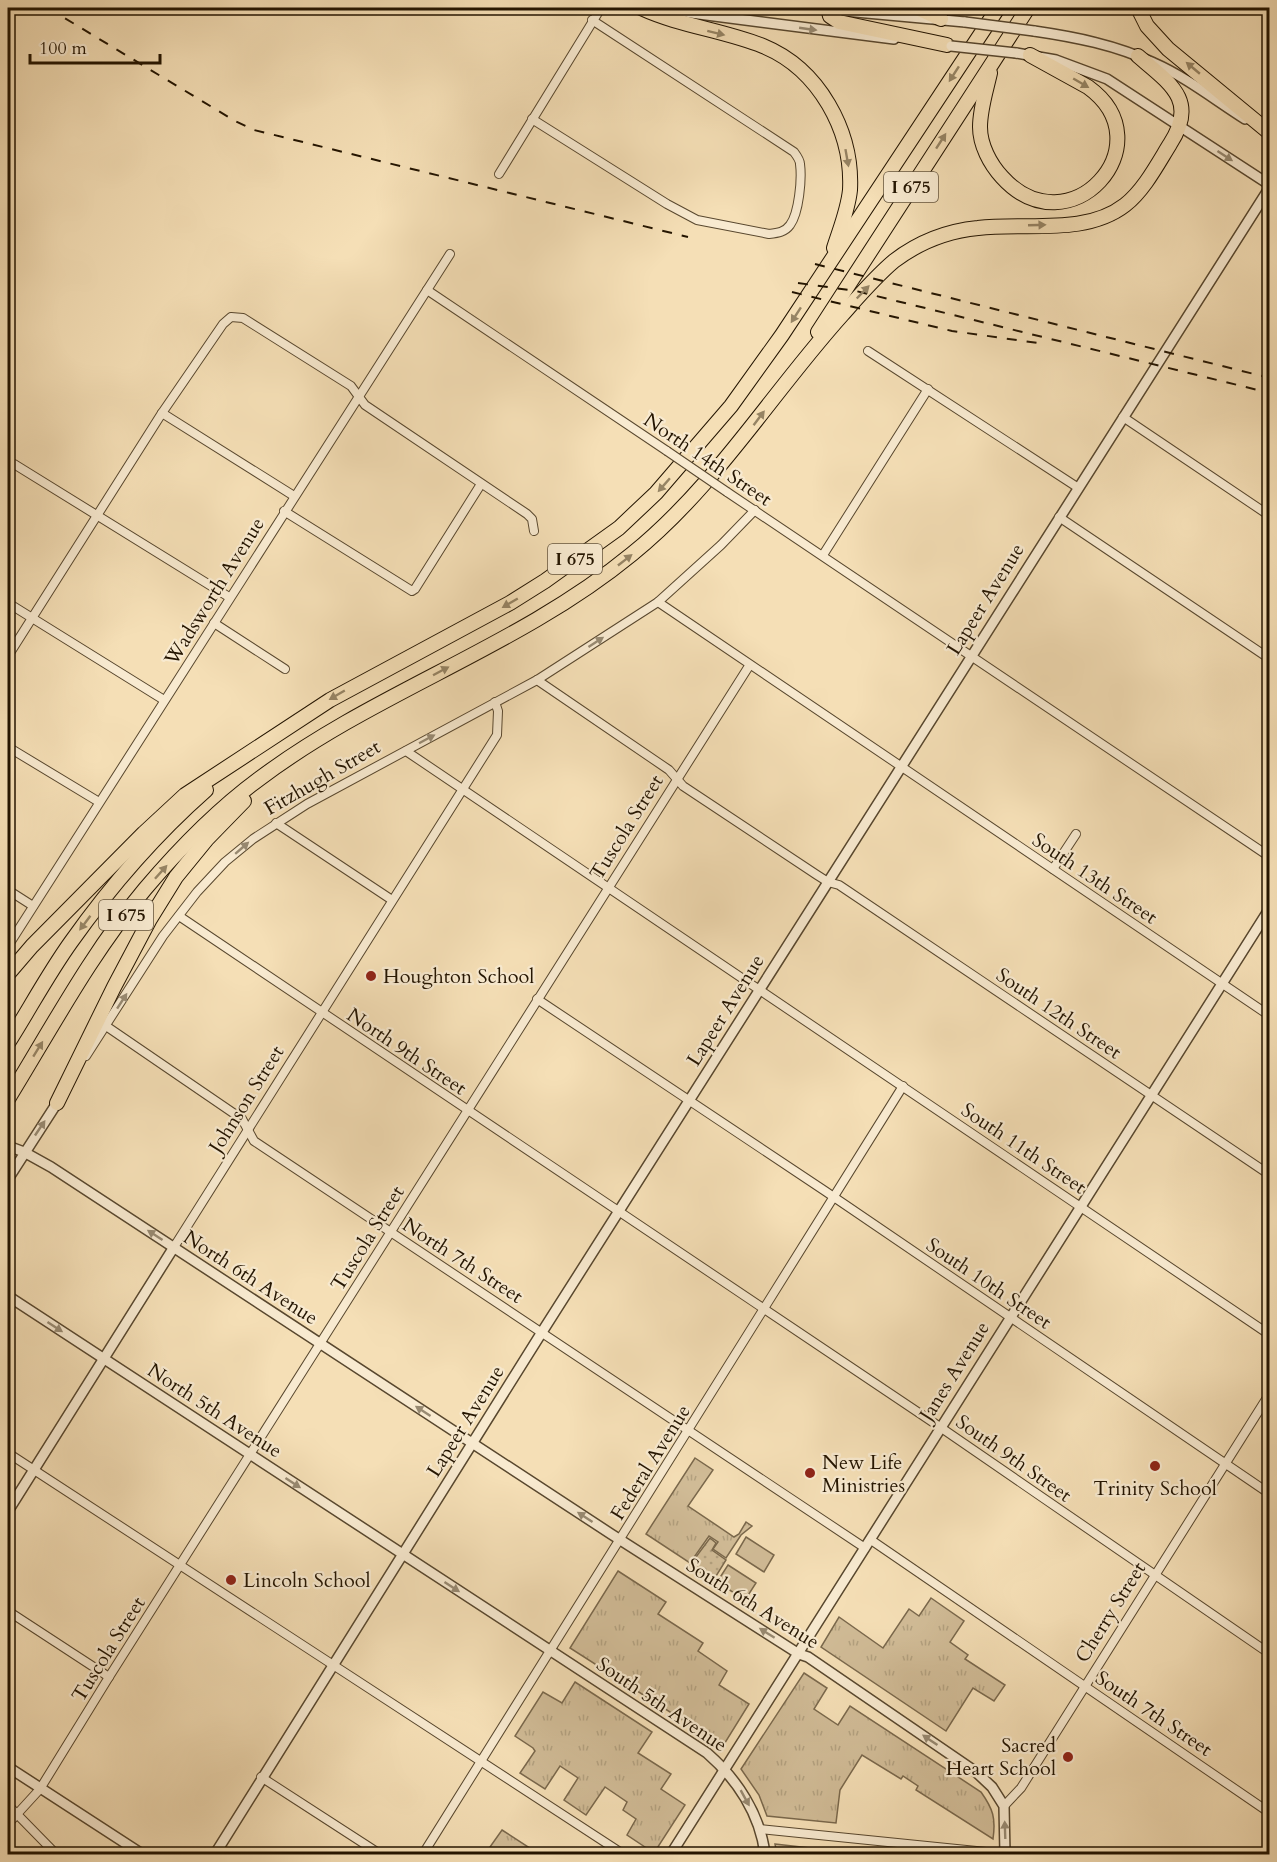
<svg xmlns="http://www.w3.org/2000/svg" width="1277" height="1862" font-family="Cardo,serif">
<defs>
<pattern id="grass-tufts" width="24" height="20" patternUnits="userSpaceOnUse" patternTransform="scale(1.5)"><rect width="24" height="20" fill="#d1bc97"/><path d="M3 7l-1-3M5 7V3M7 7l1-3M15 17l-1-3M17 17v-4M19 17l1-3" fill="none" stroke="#b3a180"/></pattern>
<pattern id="park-dots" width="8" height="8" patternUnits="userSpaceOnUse" patternTransform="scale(1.5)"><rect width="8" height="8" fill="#d1bc97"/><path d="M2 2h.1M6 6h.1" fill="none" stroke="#b3a180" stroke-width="1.8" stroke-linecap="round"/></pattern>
</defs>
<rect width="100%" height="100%" fill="#f5dfb6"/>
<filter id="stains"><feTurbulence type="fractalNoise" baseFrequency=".00333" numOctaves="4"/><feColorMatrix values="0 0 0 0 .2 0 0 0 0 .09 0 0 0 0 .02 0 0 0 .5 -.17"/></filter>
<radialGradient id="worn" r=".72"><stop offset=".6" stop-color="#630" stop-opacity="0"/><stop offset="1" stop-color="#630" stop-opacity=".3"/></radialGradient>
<g fill="url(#grass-tufts)" stroke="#7a684c" stroke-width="1.5">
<path d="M695,1458L713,1470L688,1506L734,1537L739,1534L746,1522L752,1526L741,1535L726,1558L713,1549L718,1542L709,1536L690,1563L646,1534Z"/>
<path d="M618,1571L666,1602L658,1614L703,1643L698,1651L727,1671L719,1685L749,1704L723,1746L570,1648Z"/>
<path d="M931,1598L964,1621L950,1642L968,1655L965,1659L1005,1685L994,1701L973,1688L946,1731L821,1647L839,1617L883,1648L909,1609L919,1616Z"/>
<path d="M804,1673L827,1688L814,1709L838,1725L850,1706L981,1792C993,1809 996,1818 993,1839L916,1790L918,1786L903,1776L901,1779L862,1755L840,1790L836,1823L767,1816L759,1795L741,1769Z"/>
<path d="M575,1682L652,1732L638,1753L671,1774L661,1789L685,1805L654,1853L627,1835L636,1819L623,1810L627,1802L605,1787L586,1815L564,1800L578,1778L560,1766L545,1789L520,1773L535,1751L533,1748L515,1736L543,1692L562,1703Z"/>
<path d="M502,1830L539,1854H485Z"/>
<path d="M775,1844L818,1849L817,1854H777Z"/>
</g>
<path fill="url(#park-dots)" stroke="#7a684c" stroke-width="1.5" d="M710,1538L716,1543L712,1550L726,1560L713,1581L690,1565Z"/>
<g fill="#d1bc97" stroke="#7a684c" stroke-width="1.5">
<path d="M746,1537L774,1555L764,1572L736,1554Z"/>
<path d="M728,1565L756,1583L745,1600L717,1582Z"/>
</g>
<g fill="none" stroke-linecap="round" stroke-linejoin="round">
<defs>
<g id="minor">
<path d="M532,119L667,204L697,220L769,234C778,233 785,232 790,225C799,213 802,179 800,164C800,160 797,156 794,152L592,20"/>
<path d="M499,174L601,8"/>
<path d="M427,290L667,451"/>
<path d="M868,351L1077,487"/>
<path d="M162,413L294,496"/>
<path d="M1123,417L1270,516"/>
<path d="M14,464L229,597"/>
<path d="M727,492L1270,857"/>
<path d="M284,511L412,591L415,589L481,484"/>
<path d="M1059,517L1270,659"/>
<path d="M823,555L928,389"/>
<path d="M658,602L1270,1016"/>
<path d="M8,603L164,700"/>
<path d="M214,623L285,669"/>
<path d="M8,656L162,413L223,324L231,317L243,318L351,386L365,405L527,514L532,519L534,531"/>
<path d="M537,680L669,770L683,786L817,875L828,882L839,885L1270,1175"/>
<path d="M8,747L99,802"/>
<path d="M406,751L1270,1335"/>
<path d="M276,823L392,900"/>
<path d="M1053,869L1076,834"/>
<path d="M8,890L33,906"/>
<path d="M179,916L940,1427L1270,1654"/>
<path d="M8,946L450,254"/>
<path d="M537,999L825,1191L1270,1494"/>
<path d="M106,1026L242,1119L254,1141L865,1548"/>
<path d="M86,1056L163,936L197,892L225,862L253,839L307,804L537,680L658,602L721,545L755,510"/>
<path d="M174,1247L497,735L498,711L495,702"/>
<path d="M8,1453L623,1854"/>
<path d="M871,1540L1270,1813"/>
<path d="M8,1611L109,1677"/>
<path d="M261,1777L380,1854"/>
<path d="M8,1805L56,1854"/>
<path d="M1004,1806L1021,1788L1270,1393"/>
<path d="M8,1824L40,1789L109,1677L749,666"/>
<path d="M760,1829L1006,1854"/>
<path d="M423,1854L903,1086"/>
</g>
<g id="tertiary">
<path d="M668,8L691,13L894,39"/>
<path d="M812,8L965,22"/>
<path d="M1034,31C1075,37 1116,45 1154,63C1186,77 1215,100 1245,119"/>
<path d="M1016,53L1056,60L1107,79L1270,185"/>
<path d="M8,1146L24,1152L51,1167L611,1534L799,1654L808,1657L976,1772L992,1787L1004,1806L1005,1854"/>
<path d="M8,1179L57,1103"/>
<path d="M8,1296L707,1753C737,1779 760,1814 765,1854"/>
<path d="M8,1511L174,1247"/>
<path d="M8,1767L142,1854"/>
<path d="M215,1854L542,1332L1270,187"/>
<path d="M671,1854L1270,908"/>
</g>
<g id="motorway">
<path d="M641,8C680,26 723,30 763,46C819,69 853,131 850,190C848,210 840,229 834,248"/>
<path d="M828,8L830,16L839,22L947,45"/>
<path d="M917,8L941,19"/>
<path d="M1138,8L1147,26L1168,49L1270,133"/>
<path d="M990,73C986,91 980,109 980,127C980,145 990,164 1002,177C1069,251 1167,144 1088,87L1030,55"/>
<path d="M818,332L1028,8"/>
<path d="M8,974L32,946L144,833L185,795L330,700L510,603L545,581L619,528L656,493L731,406L782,335L998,8"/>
<path d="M8,1043C29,1010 48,974 71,942C110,887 155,835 206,790"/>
<path d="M8,1099C51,1029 92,952 145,889C179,849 217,810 259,779C376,691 519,647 632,554C715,487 771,394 842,315C858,297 875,277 894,261C919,242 947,231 978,228C1025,222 1085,236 1125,205C1144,190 1157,165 1170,144C1198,101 1171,84 1138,56"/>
<path d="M57,1103L114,987L150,919L176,877L207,839L244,801"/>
</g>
</defs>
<use href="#minor" stroke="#58472e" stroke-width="10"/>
<use href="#tertiary" stroke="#58472e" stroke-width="12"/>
<use href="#motorway" stroke="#231400" stroke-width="16"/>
<use href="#minor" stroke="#f8ead0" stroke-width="8"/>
<use href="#tertiary" stroke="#f8ead0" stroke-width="9"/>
<use href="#motorway" stroke="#f5dfb6" stroke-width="14"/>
<g stroke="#231400" stroke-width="2" stroke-dasharray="10 10" stroke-linecap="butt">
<path d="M48,8L235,121L254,130L688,237"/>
<path d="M815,264L1270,378"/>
<path d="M798,283L856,291L1270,393"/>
<path d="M792,292L952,331L1038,343"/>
</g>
<defs>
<path id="minor-bridge" d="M667,451L727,492"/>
<g id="tertiary-bridge">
<path d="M965,22L1034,31"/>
<path d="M951,46L1016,53"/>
</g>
</defs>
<use href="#minor-bridge" stroke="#58472e" stroke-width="10" stroke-linecap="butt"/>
<use href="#tertiary-bridge" stroke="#58472e" stroke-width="12" stroke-linecap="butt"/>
<use href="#minor-bridge" stroke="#f8ead0" stroke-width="8"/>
<use href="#tertiary-bridge" stroke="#f8ead0" stroke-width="9"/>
</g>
<defs><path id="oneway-solid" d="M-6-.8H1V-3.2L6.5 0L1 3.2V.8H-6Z" transform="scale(1.5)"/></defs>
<g fill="#988a72">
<use href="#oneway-solid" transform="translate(808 29) rotate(8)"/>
<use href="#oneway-solid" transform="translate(1225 156) rotate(33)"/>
<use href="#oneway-solid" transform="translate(596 642) rotate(-33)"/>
<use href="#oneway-solid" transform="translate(427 739) rotate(-28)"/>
<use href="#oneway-solid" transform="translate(242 848) rotate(-41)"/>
<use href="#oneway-solid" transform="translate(122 1001) rotate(-57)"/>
<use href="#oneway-solid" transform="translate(40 1128) rotate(-56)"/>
<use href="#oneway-solid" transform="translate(155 1235) rotate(-147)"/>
<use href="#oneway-solid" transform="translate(55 1327) rotate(33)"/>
<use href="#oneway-solid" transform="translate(423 1411) rotate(-147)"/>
<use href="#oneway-solid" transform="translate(293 1483) rotate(33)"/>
<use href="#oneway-solid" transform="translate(585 1517) rotate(-147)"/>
<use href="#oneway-solid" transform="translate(452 1587) rotate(33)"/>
<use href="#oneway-solid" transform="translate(767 1633) rotate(-148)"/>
<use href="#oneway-solid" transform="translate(930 1740) rotate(-146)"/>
<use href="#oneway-solid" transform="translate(745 1798) rotate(61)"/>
<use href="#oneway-solid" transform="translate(1005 1830) rotate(-92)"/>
</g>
<g fill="#968464">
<use href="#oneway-solid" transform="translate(716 33) rotate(14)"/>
<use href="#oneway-solid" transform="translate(1193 68) rotate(-140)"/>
<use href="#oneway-solid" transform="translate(954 74) rotate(123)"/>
<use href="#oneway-solid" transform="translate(1081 83) rotate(30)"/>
<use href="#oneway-solid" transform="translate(941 141) rotate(-57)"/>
<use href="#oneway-solid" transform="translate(847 158) rotate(80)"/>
<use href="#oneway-solid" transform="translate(1037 225) rotate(-2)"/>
<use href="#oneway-solid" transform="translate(863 292) rotate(-46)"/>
<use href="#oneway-solid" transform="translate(796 315) rotate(123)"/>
<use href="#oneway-solid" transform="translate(759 418) rotate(-53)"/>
<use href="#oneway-solid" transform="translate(664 485) rotate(131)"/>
<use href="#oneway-solid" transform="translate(625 560) rotate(-38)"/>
<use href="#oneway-solid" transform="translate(510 603) rotate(150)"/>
<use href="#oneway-solid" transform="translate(441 671) rotate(-28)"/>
<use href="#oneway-solid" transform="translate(337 695) rotate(150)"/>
<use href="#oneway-solid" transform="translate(161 872) rotate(-48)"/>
<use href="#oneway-solid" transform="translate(85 923) rotate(127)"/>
<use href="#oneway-solid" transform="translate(38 1049) rotate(-58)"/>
</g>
<g fill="#8f2418" stroke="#f8ead0" stroke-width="2">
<circle cx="371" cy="976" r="6"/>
<circle cx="1155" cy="1466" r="6"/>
<circle cx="810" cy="1473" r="6"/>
<circle cx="231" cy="1580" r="6"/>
<circle cx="1068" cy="1757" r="6"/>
</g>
<g text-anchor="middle" stroke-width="4.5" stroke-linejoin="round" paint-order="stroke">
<g fill="#f8ead0" stroke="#63543e" stroke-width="1.5">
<rect x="884" y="172" width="54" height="30" rx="4.5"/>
<rect x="548" y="544" width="54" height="30" rx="4.5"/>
<rect x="99" y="900" width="54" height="30" rx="4.5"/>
</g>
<g font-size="18" font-weight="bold" fill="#231400">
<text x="911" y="193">I 675</text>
<text x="575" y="565">I 675</text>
<text x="126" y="921">I 675</text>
</g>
<g font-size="20" fill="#231400" stroke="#f8ead0">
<text transform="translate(708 459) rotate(34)" y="7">North 14th Street</text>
<text transform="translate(214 591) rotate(-58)" y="7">Wadsworth Avenue</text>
<text transform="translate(985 599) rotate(-58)" y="7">Lapeer Avenue</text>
<text transform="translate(322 777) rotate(-30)" y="7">Fitzhugh Street</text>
<text transform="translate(626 827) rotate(-58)" y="7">Tuscola Street</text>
<text transform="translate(1095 878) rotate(34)" y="7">South 13th Street</text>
<text transform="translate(725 1010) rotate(-58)" y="7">Lapeer Avenue</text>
<text transform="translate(1059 1013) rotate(34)" y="7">South 12th Street</text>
<text transform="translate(407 1051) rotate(34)" y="7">North 9th Street</text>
<text transform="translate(246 1099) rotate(-58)" y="7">Johnson Street</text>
<text transform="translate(1024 1148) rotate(34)" y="7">South 11th Street</text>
<text transform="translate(367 1238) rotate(-58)" y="7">Tuscola Street</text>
<text transform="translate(463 1260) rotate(33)" y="7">North 7th Street</text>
<text transform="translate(251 1277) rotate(33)" y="7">North 6th Avenue</text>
<text transform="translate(989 1283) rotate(34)" y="7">South 10th Street</text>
<text transform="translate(954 1371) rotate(-58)" y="7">Janes Avenue</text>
<text transform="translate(215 1410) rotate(33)" y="7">North 5th Avenue</text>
<text transform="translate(465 1421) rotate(-58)" y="7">Lapeer Avenue</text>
<text transform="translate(1014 1458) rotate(35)" y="7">South 9th Street</text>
<text transform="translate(650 1462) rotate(-58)" y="7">Federal Avenue</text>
<text transform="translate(753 1603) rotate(32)" y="7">South 6th Avenue</text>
<text transform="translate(1110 1612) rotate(-58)" y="7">Cherry Street</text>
<text transform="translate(108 1649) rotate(-58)" y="7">Tuscola Street</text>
<text transform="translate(662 1704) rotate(34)" y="7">South 5th Avenue</text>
<text transform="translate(1154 1713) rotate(34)" y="7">South 7th Street</text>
</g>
<g font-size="20" fill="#231400" stroke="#f8ead0" text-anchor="start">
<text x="383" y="983">Houghton School</text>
<text x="822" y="1469">New Life<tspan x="822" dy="23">Ministries</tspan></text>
<text x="1155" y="1495" text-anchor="middle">Trinity School</text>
<text x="243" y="1587">Lincoln School</text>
<text x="1056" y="1752" text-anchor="end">Sacred<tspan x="1056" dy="23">Heart School</tspan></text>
</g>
</g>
<rect width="1277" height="1862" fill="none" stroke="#f5dfb6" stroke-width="30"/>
<rect x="9" y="9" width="1259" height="1844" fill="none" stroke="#231400" stroke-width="3"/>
<rect x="15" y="15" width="1247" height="1832" fill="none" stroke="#231400" stroke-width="1.5"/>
<path d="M30 54v9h130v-9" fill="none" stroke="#231400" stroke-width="3"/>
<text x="39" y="54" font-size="18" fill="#231400" stroke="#f8ead0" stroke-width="4.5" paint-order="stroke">100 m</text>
<rect width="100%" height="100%" filter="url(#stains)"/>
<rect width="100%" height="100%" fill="url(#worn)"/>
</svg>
